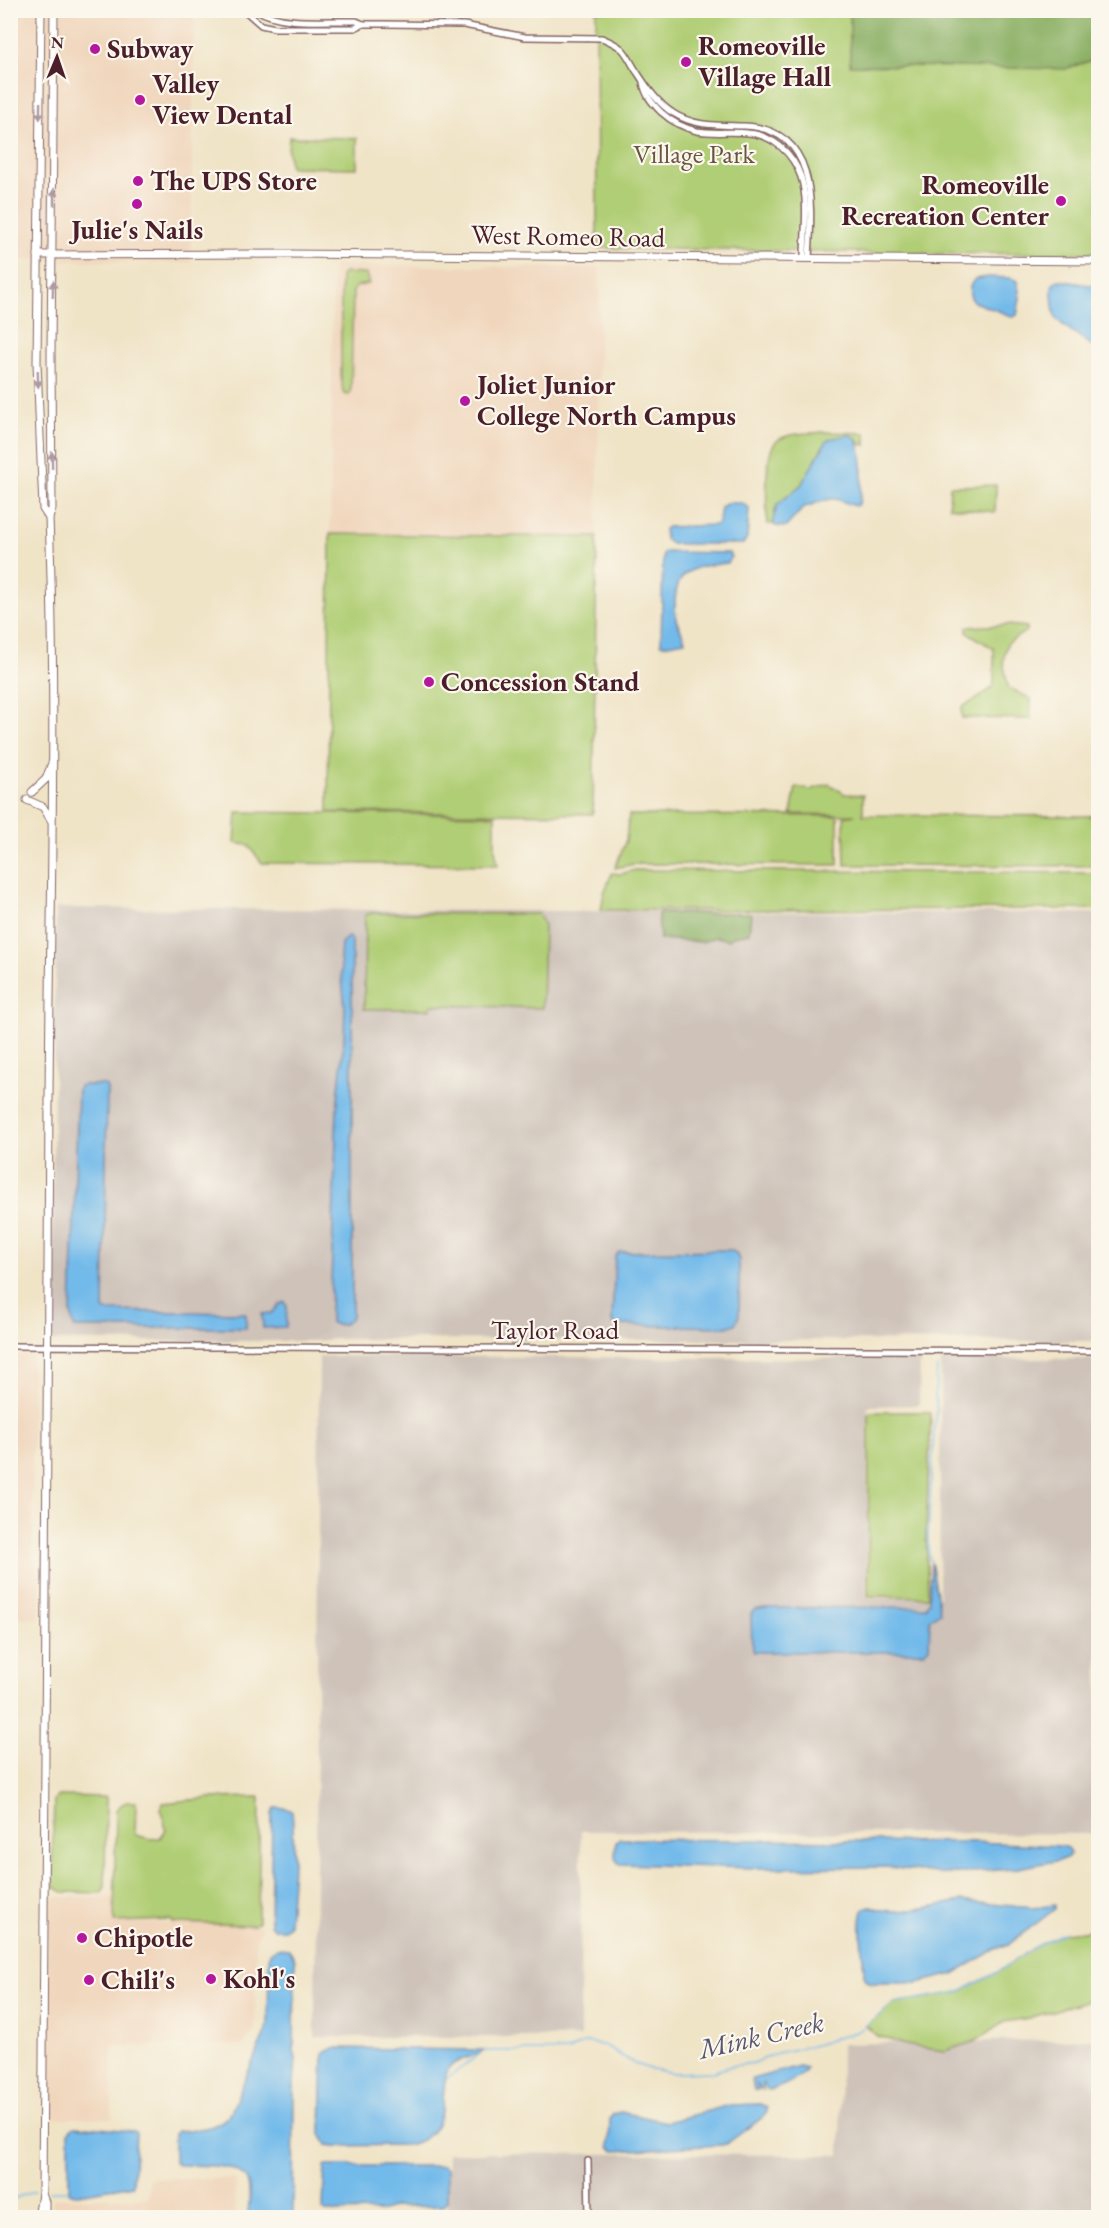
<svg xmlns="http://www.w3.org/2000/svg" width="1109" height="2228" font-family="'EB Garamond',serif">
<rect width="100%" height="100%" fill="#fbf7ec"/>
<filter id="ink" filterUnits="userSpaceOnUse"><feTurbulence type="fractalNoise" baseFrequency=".0167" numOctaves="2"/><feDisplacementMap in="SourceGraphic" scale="12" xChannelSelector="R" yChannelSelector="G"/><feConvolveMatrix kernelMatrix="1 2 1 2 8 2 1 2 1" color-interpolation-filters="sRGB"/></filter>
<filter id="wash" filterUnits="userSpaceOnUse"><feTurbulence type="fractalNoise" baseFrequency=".008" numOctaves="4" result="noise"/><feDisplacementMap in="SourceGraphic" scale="24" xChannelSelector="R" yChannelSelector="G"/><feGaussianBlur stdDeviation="1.35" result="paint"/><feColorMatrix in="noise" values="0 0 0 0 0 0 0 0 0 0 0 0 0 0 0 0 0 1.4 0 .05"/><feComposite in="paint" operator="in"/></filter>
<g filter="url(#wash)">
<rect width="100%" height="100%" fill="#f0e4c7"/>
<g fill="#f0d6bc">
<path d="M11,11H194L191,263L11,260Z"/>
<path d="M333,265L600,268L597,537L330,534Z"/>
<path d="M11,1355H32L33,1561L41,1577L40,1619H11Z"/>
<path d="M48,1897H114V1923L262,1926L256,1941L255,2029L243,2045L113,2046L112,2118H48Z"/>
<path d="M149,2178L236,2179L235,2217H53V2198H148Z"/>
</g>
<g fill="#cec2b9">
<path d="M56,908L914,913H1098V1341L333,1339L318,1341H51Z"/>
<path d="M319,1356L920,1359L919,1405L868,1406L866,1598H939L941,1359H1098V1834L581,1831L580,2037H315Z"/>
<path d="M1098,2039V2217L447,2218L448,2153L840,2155L841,2044Z"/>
</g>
<g fill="#b0ce75" stroke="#7d7650" stroke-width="1.5">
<path d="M596,11H1098V253L883,254L853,252L597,248Z"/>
<path d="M289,137L357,138V168L290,167L288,151Z"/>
<path d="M344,273L366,274L369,284L357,286L353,291L351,392L349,395L344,394L343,392L341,376V276Z"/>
<path d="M823,432L866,433V445L860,444L857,439L823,446L801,485L777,505L774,514L773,524H767C767,505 763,452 777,441C789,432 809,434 823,432Z"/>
<path d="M996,485L995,512L949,507L950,486Z"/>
<path d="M330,534L597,537L593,814L328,812Z"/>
<path d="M1008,625L1027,627V630L1007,644L1003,661L1008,687L1031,699V719L962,718V707L977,699L994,686V649L967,632V627Z"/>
<path d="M829,784L845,794L863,795V815L1098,816V866L845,865L844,817L855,815L791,814L796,787L810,790Z"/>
<path d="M237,812L495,815V850L498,865L262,863L248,845L235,843Z"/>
<path d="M629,815L836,816L838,818V865L634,864L615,868L626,840Z"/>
<path d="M635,870L1098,873V909L601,910L604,893L612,873L621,874Z"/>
<path d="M371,913L539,914L544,926L542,1008L432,1005L429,1009H364L365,915Z"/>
<path d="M872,1412H928L931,1414L926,1532L928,1597L868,1596L869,1413Z"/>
<path d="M59,1796L106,1797L105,1887L101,1893L63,1892L54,1887L52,1877L54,1800Z"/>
<path d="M260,1797L258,1921L254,1925L173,1923L171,1920L114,1922L116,1810C121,1803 127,1800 136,1802L135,1835L151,1839L160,1838L166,1830L161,1809L163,1803L210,1798Z"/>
<path d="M1091,1930L1098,1932V1991L1092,1999L1029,2018L1004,2022L976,2041L944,2051L906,2045L877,2036L866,2026L895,2003L959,1992L996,1973L1035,1947L1055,1937L1065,1933Z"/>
</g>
<g fill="#8cb166" stroke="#6b6848" stroke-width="1.5">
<path d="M850,11H1098V61H1090L1065,69L850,65Z"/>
<path d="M658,913H751L749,933L733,936L729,940L716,937L702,942L660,939Z"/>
</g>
<g fill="#72baea" stroke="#5e6c8a" stroke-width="1.5">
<path d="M989,277L1011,278L1017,281L1020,298L1017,315L1014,317L974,302C968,295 968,286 975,279Z"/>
<path d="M1059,280L1089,285L1098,284V349C1091,345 1060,324 1056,318C1053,312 1053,302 1052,295C1051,287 1052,283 1059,280Z"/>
<path d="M848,435L853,436C866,446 862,489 859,504L855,506L836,499H830L804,507L786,527L775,526L773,520L777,505L801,485L826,442L829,439Z"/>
<path d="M728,503H742L749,508L747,539L743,544H671L665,539L664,529L667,527L716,525L719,521L721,507Z"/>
<path d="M665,552L729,553L731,557L728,563C688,566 670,573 676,619C678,626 683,633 685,641L663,645L661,644L663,554Z"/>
<path d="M348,937L352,940V1316C347,1325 338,1327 330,1322V1312L337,1109L344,1038L345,1008L340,959L341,943Z"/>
<path d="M83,1085H105L107,1088L104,1311L244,1313L246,1314V1328H74L71,1312L78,1091L79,1086Z"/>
<path d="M730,1250L736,1253L739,1260V1316L735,1324L727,1327L614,1325L612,1321L615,1256L619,1252Z"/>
<path d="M285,1302L287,1307L286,1327L263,1328L262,1314L272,1313L280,1304Z"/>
<path d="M931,1562L940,1612L930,1619L929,1647L924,1652H753L752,1650L751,1614L754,1610L765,1608L926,1607L929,1602Z"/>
<path d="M275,1808H286L292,1811C296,1849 291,1887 289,1925L284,1929H274L270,1925L272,1814Z"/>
<path d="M620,1839L976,1842L1062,1846L1068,1848L1071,1852L1068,1857L1061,1860L1013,1869L946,1874L886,1867L752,1868L619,1864L615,1858L616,1842Z"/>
<path d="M961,1901L1033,1908L1055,1905V1909L1009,1944L995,1949L954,1974L917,1983H872L867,1981L864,1976C864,1958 857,1924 864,1908L870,1906C893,1918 936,1905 961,1901Z"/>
<path d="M277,1948L289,1949L295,1959L294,2050L296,2059L294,2081L293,2217H248C248,2207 251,2194 248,2184C242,2161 198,2166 179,2165L174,2162V2134L177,2131C198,2129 219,2130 231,2112L268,2026L269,1955L271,1951Z"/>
<path d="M334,2048L479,2050L484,2051C474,2058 459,2057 450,2067C445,2072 445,2081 444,2089C442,2116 438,2139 407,2145L335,2146L327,2145L321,2134L323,2053Z"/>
<path d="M799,2066L807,2068C803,2078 778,2089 767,2090L763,2082V2090L760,2089L757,2083L758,2090H754L752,2079Z"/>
<path d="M760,2104L767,2107V2112L763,2117L726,2144L721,2145L615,2151L609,2147L610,2119L613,2114L621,2112L667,2122L730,2105Z"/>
<path d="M74,2126L133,2131L136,2133L133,2185L78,2194L69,2193V2131Z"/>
<path d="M325,2166H443L447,2170V2201L443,2206L395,2207L383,2211L326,2212L323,2210V2206Z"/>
</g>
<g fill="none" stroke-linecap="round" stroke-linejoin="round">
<g stroke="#72baea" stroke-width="1.5">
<path d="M931,1562L928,1550V1535L934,1430L937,1411L935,1395L937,1368"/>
<path d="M484,2051H568L587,2042L606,2046L633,2063L647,2068L672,2073L713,2072L731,2066L754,2063L777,2053L815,2045L859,2031L895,2003L959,1992L996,1973L1035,1947L1064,1933"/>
<path d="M446,2079L480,2054"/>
<path d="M49,2191H70"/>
<path d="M10,2200L34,2191"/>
</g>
</g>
</g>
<g filter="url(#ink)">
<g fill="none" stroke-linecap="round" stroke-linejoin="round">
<defs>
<g id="minor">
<path d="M244,10L261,25L275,28H355L363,24H384L464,25L525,37L602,38C609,41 616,44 622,49C628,55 632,65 637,72C646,86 658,104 673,113C695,127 719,125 744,126C819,129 812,205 809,259"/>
<path d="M257,10C282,26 327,20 356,21L363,24"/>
<path d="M643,82C645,95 652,103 661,112C671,121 684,128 697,131C714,134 731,131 748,133C773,135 793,153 801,177C809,202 804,233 804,259"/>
<path d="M10,1346L1098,1351"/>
<path d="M588,2161L589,2218"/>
</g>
<g id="major">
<path d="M41,10L37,363L43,509L49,518"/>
<path d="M38,255L289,254L1098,261"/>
<path d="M32,792L46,779L52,763"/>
<path d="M27,800L43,807L51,820"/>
<path d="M44,1922C47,1649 46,1376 49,1103C50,908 57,713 49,518L52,509L51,356L54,10"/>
<path d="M42,2194L45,2202V2218"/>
<path d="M38,2218L42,2194L44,1923"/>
</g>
</defs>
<use href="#minor" stroke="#846462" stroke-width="8"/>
<use href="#major" stroke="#846462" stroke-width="9"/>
<use href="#minor" stroke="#fff" stroke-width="5"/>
<use href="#major" stroke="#fff" stroke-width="7"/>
</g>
<defs><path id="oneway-solid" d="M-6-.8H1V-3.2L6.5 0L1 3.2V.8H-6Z" transform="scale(1.5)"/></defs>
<g fill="#ae9aa0">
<use href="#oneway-solid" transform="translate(40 111) rotate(91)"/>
<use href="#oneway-solid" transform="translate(54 197) rotate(-90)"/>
<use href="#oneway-solid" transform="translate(53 289) rotate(-88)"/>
<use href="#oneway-solid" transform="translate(38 379) rotate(88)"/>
<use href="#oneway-solid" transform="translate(52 460) rotate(-91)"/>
</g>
</g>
<g fill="#b5179e" stroke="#fbf7ec" stroke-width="2">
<circle cx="95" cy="49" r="6"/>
<circle cx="686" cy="62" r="6"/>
<circle cx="140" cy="100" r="6"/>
<circle cx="138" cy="181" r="6"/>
<circle cx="1061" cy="201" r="6"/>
<circle cx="137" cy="204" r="6"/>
<circle cx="465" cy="401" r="6"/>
<circle cx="429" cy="682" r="6"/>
<circle cx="82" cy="1938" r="6"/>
<circle cx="211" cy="1979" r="6"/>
<circle cx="89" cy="1980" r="6"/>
</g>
<g text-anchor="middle" stroke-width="4.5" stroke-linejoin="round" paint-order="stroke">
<g font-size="27" font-weight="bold" fill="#4a1f2b" stroke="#fbf7ec" text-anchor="start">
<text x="698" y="55">Romeoville<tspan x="698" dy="31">Village Hall</tspan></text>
<text x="107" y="58">Subway</text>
<text x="152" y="93">Valley<tspan x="152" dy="31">View Dental</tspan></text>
<text x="150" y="190">The UPS Store</text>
<text x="1049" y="194" text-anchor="end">Romeoville<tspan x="1049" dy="31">Recreation Center</tspan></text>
<text x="137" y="239" text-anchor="middle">Julie's Nails</text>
<text x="477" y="394">Joliet Junior<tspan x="477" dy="31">College North Campus</tspan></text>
<text x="441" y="691">Concession Stand</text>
<text x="94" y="1947">Chipotle</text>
<text x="223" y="1988">Kohl's</text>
<text x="101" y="1989">Chili's</text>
</g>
<g font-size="27" fill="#695441" stroke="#fbf7ec">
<text x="694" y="163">Village Park</text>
</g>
<g font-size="27" fill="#4a1f2b" stroke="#fbf7ec">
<text transform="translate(568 236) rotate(1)" y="9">West Romeo Road</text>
<text x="555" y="1339">Taylor Road</text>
</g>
<g font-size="28" font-style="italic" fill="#58556e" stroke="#fbf7ec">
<text transform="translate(761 2035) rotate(-13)" y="10">Mink Creek</text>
</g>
</g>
<rect width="1109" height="2228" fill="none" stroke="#fbf7ec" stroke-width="36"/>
<g transform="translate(57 57) rotate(2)" stroke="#fbf7ec" stroke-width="4.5" paint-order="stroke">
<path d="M0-4.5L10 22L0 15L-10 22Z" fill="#4a1f2b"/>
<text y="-9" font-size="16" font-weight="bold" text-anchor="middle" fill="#4a1f2b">N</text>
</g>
</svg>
